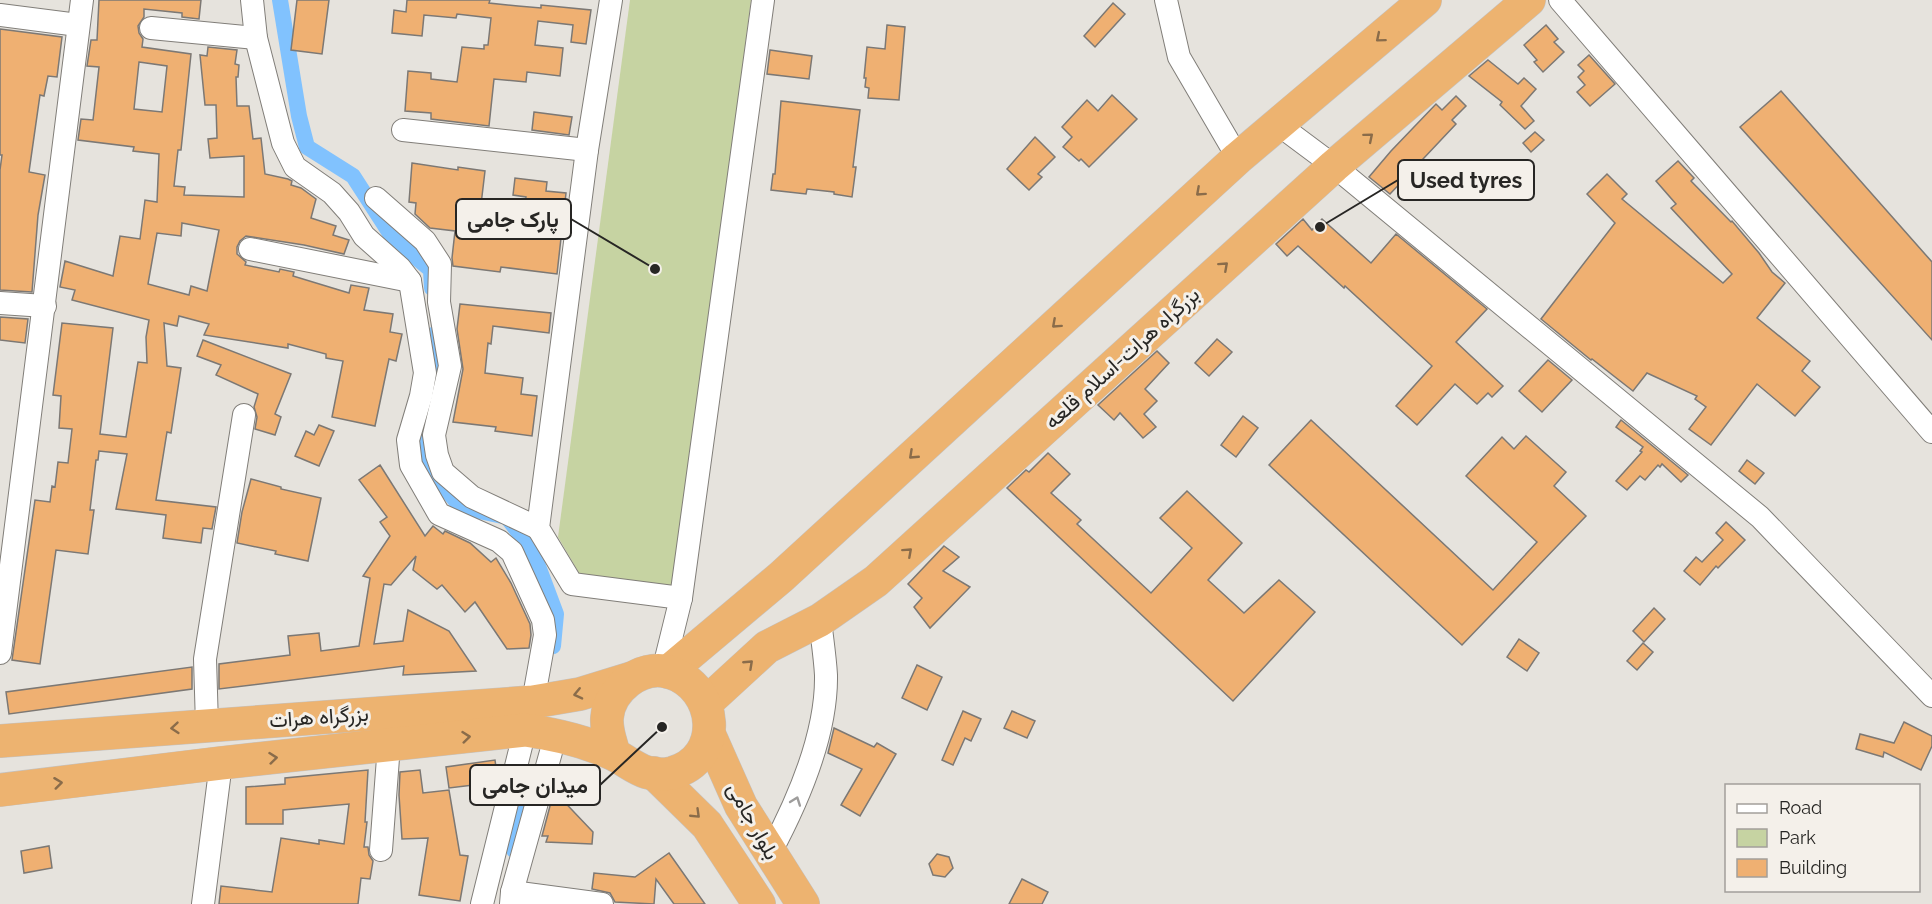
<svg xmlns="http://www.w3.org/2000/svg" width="1932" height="904" font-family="Raleway,Vazirmatn,sans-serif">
<rect width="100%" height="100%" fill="#e6e3dd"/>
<path fill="#c6d3a2" d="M630,0H751L674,591L582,578L558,537Z"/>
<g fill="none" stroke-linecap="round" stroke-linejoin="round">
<g stroke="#81c2fe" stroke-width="16">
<path d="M280,0L299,116L307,147L353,176L393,238L431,270L432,288"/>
<path d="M435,334L438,373L422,429L431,471L461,507L507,517L532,550L556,614L553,646"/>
<path d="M514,850L528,776"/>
</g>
</g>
<g fill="#efb072" stroke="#7c7874" stroke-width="1.5" fill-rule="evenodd">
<path d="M99,0H201L199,19L182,17V13L144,9V17L138,26L139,33L143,39L142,47L191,54L181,150H178L174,186L185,187L184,195L244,197V156L210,158L208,139L217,138L216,105H205L200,55L207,56L208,47L237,50L235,64L239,65L238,77H236L237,106H249L253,139L261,138L265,174L288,179L292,181L291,185L301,188L316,199L311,218L336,226L333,235L349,240L344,254L304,245L246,236L240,241L237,247V254L246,262L245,265L279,272L280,269L294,272L293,276L349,293L351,285L369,288L364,310L393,314L390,332L402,334L396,361L389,359L375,426L332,417L343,361L326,358V354L288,344V348L204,335L209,324L179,316L177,326L164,323L167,366L181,368L171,433L167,432L156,500L216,507L212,529L203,528L201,543L163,538L166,515L116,509L127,454L99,451L98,460H96L90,510H94L88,554L56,550L40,664L12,660L35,500L50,502L52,486L55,487L58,462L68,463L72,429L59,428L61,396L53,395L62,323L113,328L100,434L126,437L138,362L147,363L146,337L149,320L72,300L75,290L60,287L65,261L113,276L120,236L140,239L145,200L157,202L159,154L133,151L134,147L78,140L81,119L93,120L99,67L87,66L91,40H97ZM139,62L167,66L162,112L134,109ZM182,223L219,230L207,291L191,286L189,295L148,284L157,233L181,236Z"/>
<path d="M297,0H329L322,54L291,50Z"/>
<path d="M407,0H490L489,3L518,6L541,8V5L591,10L586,44L571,42L573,25L538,21L535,45L563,48L560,76L527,72L526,82L494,79L489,126L431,119V113L405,111L408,71L431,73V79L457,82L462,47L484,49V45H488L491,18L457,14L456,18L424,15L422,36L392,33L394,10L406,12Z"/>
<path d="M1113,3L1125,14L1095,47L1084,36Z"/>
<path d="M887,25L905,27L899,100L868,98L869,88L865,87L866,78H864L867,47L885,49Z"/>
<path d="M1546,25L1558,39L1554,42L1564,52L1543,72L1534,62L1537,60L1524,45Z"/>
<path d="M0,29L62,37L57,77L48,76L44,96L40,95L29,172L45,175L38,215L32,292L0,290V170L2,155H0Z"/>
<path d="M770,50L812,56L809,79L767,74Z"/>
<path d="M1589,55L1615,84L1590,106L1577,92L1585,85L1578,77L1584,71L1578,65Z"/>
<path d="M1488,60L1518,84L1524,78L1536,89L1521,106L1534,121L1525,129L1500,105L1502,102L1469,76Z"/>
<path d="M1781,91L1932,262V340L1740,127Z"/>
<path d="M1112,95L1137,119L1089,167L1081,159L1079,161L1063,147L1072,137L1062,127L1087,100L1098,111Z"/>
<path d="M1456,96L1466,106L1452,120L1456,124L1390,194L1369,177L1391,151L1436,104L1442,110Z"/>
<path d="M781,101L860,110L853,167H856L852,197L834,194V192L807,189L806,194L771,190L773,174H775Z"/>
<path d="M534,112L572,117L569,135L532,130Z"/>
<path d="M1535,132L1544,140L1531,152L1523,143Z"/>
<path d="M1035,137L1055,157L1038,174L1042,177L1029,190L1007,169Z"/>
<path d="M1678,161L1694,178L1691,181L1731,222L1732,221L1759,253L1772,272L1785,283L1757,318L1810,361L1802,371L1820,387L1795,416L1757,384L1711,445L1689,429L1706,407L1695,399L1697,396L1647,373L1633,391L1592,359L1591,360L1541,319L1615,223L1587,194L1607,174L1627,194L1622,199L1723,283L1732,274L1671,208L1676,204L1656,181Z"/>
<path d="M412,163L458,170V167L485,171L480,213L499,215L497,231L521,235L526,197L513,195L515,178L547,182L546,191L566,193L557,274L501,267L500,272L453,266L452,258L455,231L430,228L415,214L416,203L409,202Z"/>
<path d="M1303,219L1312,230L1322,219L1371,263L1396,234L1487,309L1456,342L1503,386L1492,397L1488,393L1477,404L1455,384L1417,425L1396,406L1432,366L1345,286L1344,288L1298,246L1287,256L1276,244Z"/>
<path d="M460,304L551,313L549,333L493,326L491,344L488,343L485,373L523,378L521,394L537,396L532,436L495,431L496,427L453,422L463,369L457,329Z"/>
<path d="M0,317L28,319L25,343L0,340Z"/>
<path d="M1217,339L1232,352L1209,376L1195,363Z"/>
<path d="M203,340L291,374L275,414L281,417L275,435L255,429L257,417L254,407L258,394L216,375L221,365L197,356Z"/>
<path d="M1157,351L1169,363L1145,389L1157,401L1144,414L1156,427L1143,438L1120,413L1114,420L1098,405Z"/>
<path d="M1548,360L1572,380L1542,412L1519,391Z"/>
<path d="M1243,416L1258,428L1236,457L1221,445Z"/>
<path d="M1311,420L1493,590L1537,542L1466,476L1502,437L1514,449L1526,436L1566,472L1554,486L1586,516L1462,645L1269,465Z"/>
<path d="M1621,420L1688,475L1681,482L1662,464L1660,467L1658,465L1645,480L1640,476L1627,490L1616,481L1642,452L1640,451L1643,447L1616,427Z"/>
<path d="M319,425L334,431L319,466L295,456L306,431L314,435Z"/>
<path d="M1048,453L1070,474L1051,493L1081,520L1077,524L1151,593L1192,548L1160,518L1187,491L1242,543L1208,580L1244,613L1279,580L1315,612L1233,701L1007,488L1026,470L1029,472Z"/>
<path d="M1747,460L1764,473L1755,484L1739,471Z"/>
<path d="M380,465L425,536L433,526L443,534L445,531L470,543L491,562L496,558L511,583L530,624L531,635L529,648L507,649L475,602L465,612L442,585L437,589L413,570L416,556L391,585L384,584L374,644L403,641L408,610L449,631L476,671L403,675L404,666L219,689V664L290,655L288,636L319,633L321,651L359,646L370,578L363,576L390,536L380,522L387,517L359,480Z"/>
<path d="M251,479L281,487V489L321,498L308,561L275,554L276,551L237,543L242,512Z"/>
<path d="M1726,522L1745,540L1718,568L1716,566L1700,585L1684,571L1696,557L1702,562L1723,540L1716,533Z"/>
<path d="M944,546L959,557L943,571L970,587L930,628L914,607L922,598L908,584Z"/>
<path d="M1654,608L1665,619L1644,642L1633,631Z"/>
<path d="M1519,639L1539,653L1527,671L1507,657Z"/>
<path d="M1643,643L1653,652L1637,670L1627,661Z"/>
<path d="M917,665L942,677L927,710L902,698Z"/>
<path d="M192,667V689L9,714L6,692Z"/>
<path d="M963,711L981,719L971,741L965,738L953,765L942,760Z"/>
<path d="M1012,711L1035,721L1027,738L1004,728Z"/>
<path d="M1904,722L1932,736V746L1921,770L1884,752L1883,757L1856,749L1860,734L1894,743Z"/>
<path d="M834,728L874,747L877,743L896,754L860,816L841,805L862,769L828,753Z"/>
<path d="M495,760L498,782L449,788L446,767Z"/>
<path d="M368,770L365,822H367L364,847H368L369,855L373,861L370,879L361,878L358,904H219L221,886L272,892L281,838L319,844V840L344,844L349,804L283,810V824H246V787L285,784V778Z"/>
<path d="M420,770L423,793L449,790L460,855L468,856L460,901L419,895L428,838L402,839L399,795L400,772Z"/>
<path d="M554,791L593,832L592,844L546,842L548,836H542Z"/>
<path d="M49,846L52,868L24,873L21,851Z"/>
<path d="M669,853L705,904H674L656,879L654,904L615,902L610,893L592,889L594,873L635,877Z"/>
<path d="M937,854L949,857L953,868L945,877L933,875L929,864Z"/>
<path d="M1022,879L1048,892L1042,904H1009Z"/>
</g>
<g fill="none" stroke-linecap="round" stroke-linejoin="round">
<defs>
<g id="minor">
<path d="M252,0L256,38L283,143L295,167L332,193L349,212L364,236L400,268L410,281L425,373L421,396L408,440L411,465L439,514L499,541L512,552L543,620L545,635L533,702"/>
<path d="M611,0L587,150L538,528L572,584L681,598"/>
<path d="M1166,0L1179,57L1238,158"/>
<path d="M1560,0L1932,432"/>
<path d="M0,15L78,25"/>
<path d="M151,28L256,38"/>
<path d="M1279,125L1334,166L1760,517L1932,696"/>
<path d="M403,130L587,150"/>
<path d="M376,198L425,241L440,264L439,302L450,366L434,435L437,455L443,472L472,497L538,528"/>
<path d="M250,249L410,281"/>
<path d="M0,303L45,306"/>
<path d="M0,653L82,0"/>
<path d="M663,671L681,598L763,0"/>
<path d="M207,725L205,659L244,415"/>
<path d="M381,850L389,745"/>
<path d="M770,853C798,801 827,735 826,675C825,657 822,638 820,620"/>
<path d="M512,892L602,904"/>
<path d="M203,904L221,763"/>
<path d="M482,904L525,730"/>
<path d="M511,904L512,892L556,734"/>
</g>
<g id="highway">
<path d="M668,672L781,577L1238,158L1425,0"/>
<path d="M706,703L767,647L820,620L876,581L1334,166L1529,0"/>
<path d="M709,734L741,806L803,904"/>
<path d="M0,741L533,702L580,694L632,678"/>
<path d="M654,773L707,825L759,904"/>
<path d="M0,790L221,763L525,730C554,734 585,741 613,754C633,764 645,779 672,773C725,759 719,687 669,672C640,664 609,690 607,718C606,731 611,742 614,754"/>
</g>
</defs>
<use href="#minor" stroke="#817e79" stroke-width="24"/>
<use href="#highway" stroke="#c3c2c2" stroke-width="34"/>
<use href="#minor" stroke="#fff" stroke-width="22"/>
<use href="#highway" stroke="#edb370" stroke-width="33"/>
</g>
<defs><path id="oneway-chevron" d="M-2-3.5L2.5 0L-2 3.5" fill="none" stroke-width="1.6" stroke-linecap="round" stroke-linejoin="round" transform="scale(1.5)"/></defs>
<g stroke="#8a6c4a">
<use href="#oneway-chevron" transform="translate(1380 38) rotate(140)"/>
<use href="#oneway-chevron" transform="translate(1369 137) rotate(-40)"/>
<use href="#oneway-chevron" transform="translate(1200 192) rotate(138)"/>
<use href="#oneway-chevron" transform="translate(1224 266) rotate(-42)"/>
<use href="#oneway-chevron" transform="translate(1056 324) rotate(138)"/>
<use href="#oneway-chevron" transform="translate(913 455) rotate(137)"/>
<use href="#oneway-chevron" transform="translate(908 552) rotate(-42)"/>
<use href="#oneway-chevron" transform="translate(749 664) rotate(-43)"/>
<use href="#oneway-chevron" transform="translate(578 694) rotate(167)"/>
<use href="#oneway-chevron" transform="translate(175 728) rotate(175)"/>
<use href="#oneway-chevron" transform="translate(466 737) rotate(-6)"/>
<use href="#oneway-chevron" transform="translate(273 758) rotate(-6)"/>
<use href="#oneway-chevron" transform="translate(58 783) rotate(-7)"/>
<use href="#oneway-chevron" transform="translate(696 814) rotate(44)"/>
</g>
<use stroke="#9e9d9c" href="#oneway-chevron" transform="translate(796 801) rotate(-70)"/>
<g text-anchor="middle" stroke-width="6" stroke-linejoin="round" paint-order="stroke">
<g font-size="21" fill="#272624" stroke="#f4f0ea">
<text transform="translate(1122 358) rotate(-42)" y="7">بزرگراه هرات-اسلام قلعه</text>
<text transform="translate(319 717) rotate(-4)" y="7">بزرگراه هرات</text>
<text transform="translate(753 821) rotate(61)" y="7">بلوار جامی</text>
</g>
</g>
<path fill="none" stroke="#272624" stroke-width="2" d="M1320 227L1398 180M655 269L571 219M662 727L600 785"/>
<g fill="#272624" stroke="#f4f0ea" stroke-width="2">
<circle cx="1320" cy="227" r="6"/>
<circle cx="655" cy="269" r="6"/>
<circle cx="662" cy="727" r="6"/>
</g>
<g fill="#f4f0ea" stroke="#272624" stroke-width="2">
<rect x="1398" y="160" width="136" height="40" rx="6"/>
<rect x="456" y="199" width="115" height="40" rx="6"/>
<rect x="470" y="765" width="130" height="40" rx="6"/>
</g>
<g font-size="22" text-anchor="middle" font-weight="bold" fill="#272624">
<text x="1466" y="188">Used tyres</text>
<text x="513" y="227">پارک جامی</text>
<text x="535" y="793">میدان جامی</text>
</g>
<rect x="1725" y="784" width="195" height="108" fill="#f4f0ea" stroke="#a29f9b" stroke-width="1.5"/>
<rect x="1737" y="804" width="30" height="9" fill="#ffffff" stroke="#a29f9b" stroke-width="1.5"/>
<text x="1779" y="814" font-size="18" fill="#272624">Road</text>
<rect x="1737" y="829" width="30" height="18" fill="#c6d3a2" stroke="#a29f9b" stroke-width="1.5"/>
<text x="1779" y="844" font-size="18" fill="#272624">Park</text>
<rect x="1737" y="859" width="30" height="18" fill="#efb072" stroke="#a29f9b" stroke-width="1.5"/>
<text x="1779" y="874" font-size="18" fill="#272624">Building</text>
</svg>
